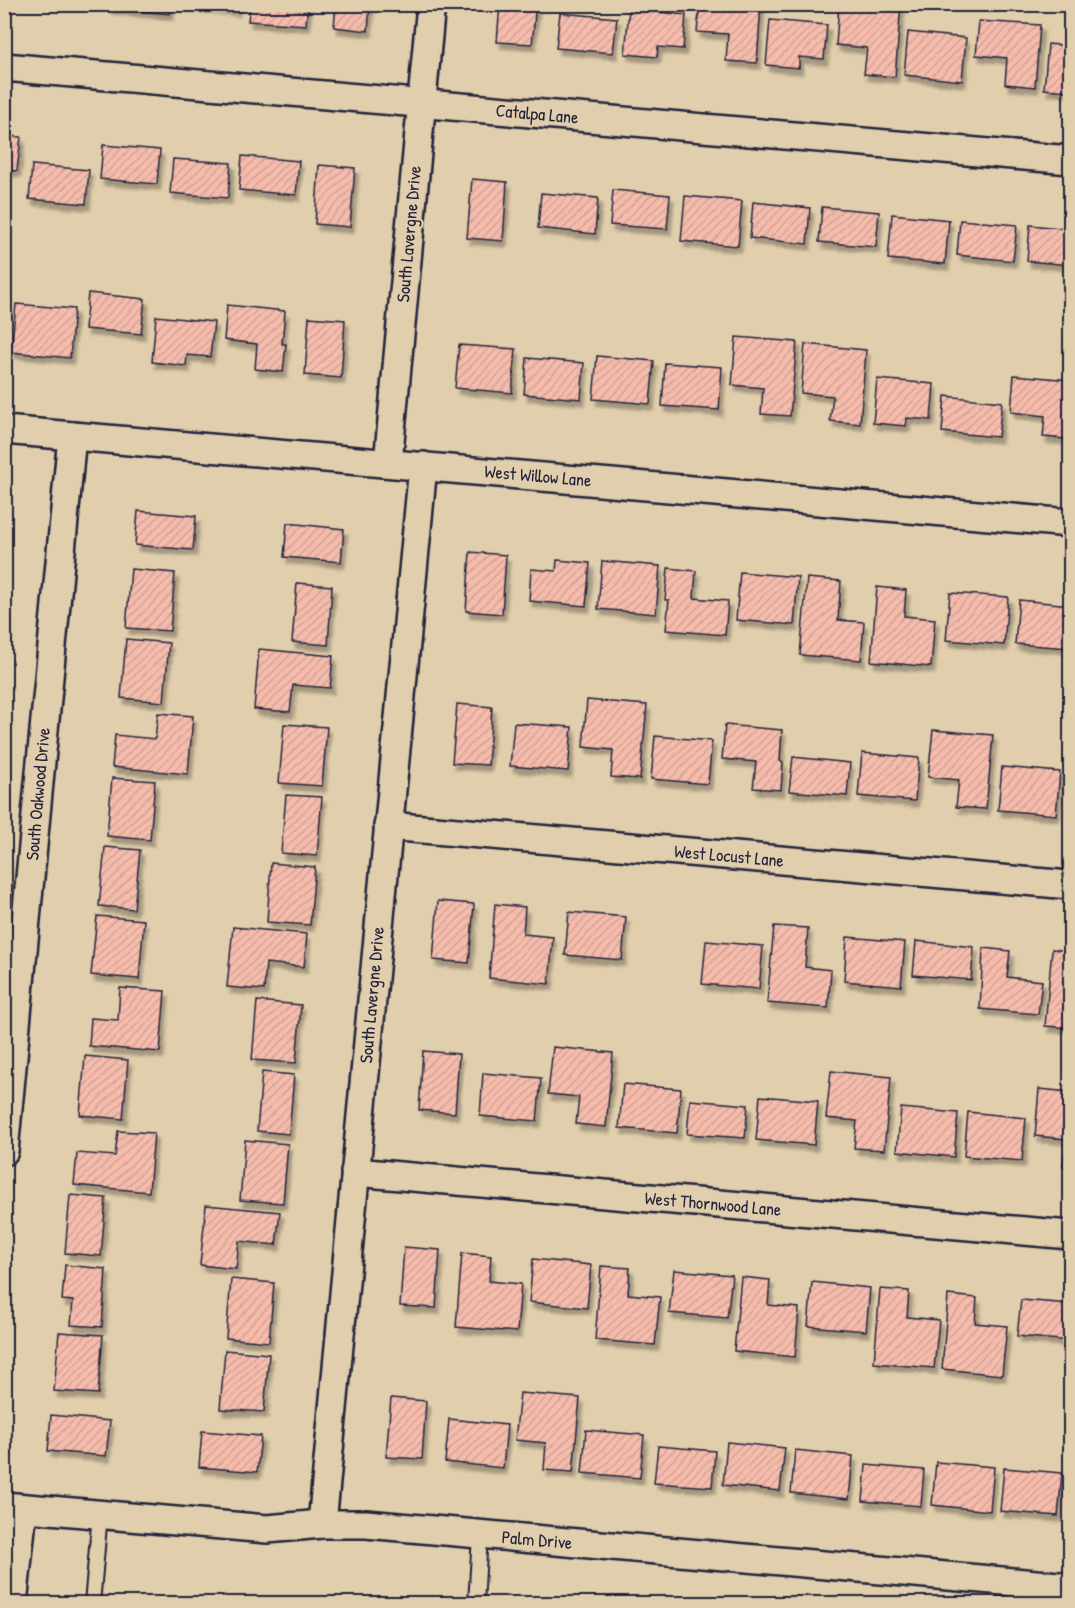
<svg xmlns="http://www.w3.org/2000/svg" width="1075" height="1608" font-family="'Patrick Hand',sans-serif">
<defs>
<pattern id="building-hatch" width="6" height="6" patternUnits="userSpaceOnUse" patternTransform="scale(1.5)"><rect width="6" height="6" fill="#f5bcac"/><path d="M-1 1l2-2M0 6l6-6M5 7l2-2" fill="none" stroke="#d2a195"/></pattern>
<filter id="shadow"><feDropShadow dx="3.5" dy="6" stdDeviation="1.5" flood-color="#0004"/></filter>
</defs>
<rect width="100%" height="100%" fill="#e0ceac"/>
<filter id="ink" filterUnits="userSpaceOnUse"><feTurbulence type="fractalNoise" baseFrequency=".0167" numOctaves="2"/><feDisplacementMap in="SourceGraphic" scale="12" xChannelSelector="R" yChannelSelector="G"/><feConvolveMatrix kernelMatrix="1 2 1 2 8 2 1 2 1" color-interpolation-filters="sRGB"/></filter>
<g filter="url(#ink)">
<g fill="url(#building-hatch)" stroke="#22223b" stroke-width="1.5" filter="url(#shadow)">
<path d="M109,4H171L170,14L109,8Z"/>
<path d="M181,4H237L236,10Z"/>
<path d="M250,4H308L306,25L248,21Z"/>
<path d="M336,4H370L368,31L334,27Z"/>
<path d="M500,4H536L532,44L497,42Z"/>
<path d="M700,4H761L757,63L726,61L728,34L697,32Z"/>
<path d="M839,4H901L895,77L864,74L867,48L836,45Z"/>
<path d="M629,9L686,15L683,49L658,47L657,57L625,54Z"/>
<path d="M560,13L617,18L613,53L556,48Z"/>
<path d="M770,20L827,25L824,59L799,57V68L766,65Z"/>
<path d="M979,21L1040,25L1035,87L1005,84L1007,58L976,55Z"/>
<path d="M908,32L966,38L962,81L904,75Z"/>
<path d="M1048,44L1070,46V91L1044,89Z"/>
<path d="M4,136L21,137L17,171L4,170Z"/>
<path d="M103,145L160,150L157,184L100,179Z"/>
<path d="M242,156L299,161L296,195L239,190Z"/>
<path d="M173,159L231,163L228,198L170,193Z"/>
<path d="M32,165L89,170L86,204L29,199Z"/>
<path d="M319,165L355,168L350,227L315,224Z"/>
<path d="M472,179L507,182L503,241L467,238Z"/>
<path d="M613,190L670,195L667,229L610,225Z"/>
<path d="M541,193L598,198L595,234L538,228Z"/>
<path d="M685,196L742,201L738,246L681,241Z"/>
<path d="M753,202L810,208L807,244L750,238Z"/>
<path d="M822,207L879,212L876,247L819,242Z"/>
<path d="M892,214L949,220L945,264L888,259Z"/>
<path d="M960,220L1017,225L1013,261L957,255Z"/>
<path d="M1030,225L1070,229V265L1027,261Z"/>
<path d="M88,293L145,299L141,334L85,329Z"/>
<path d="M16,304L74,309L70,358L11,352Z"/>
<path d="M227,305L285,311L282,344H286L283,372L255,369L257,344L224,340Z"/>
<path d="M156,316L214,322L210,357L187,355L186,366L152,362Z"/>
<path d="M309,317L345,320L341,378L305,375Z"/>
<path d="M736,337L797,342L790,416L761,414L763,388L732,385Z"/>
<path d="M805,344L866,350L860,424L830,421L833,396L801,393Z"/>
<path d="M459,345L516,349L512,393L455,388Z"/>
<path d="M597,356L654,361L650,404L593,399Z"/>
<path d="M527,358L584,363L581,399L524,394Z"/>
<path d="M665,363L722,367L719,410L662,406Z"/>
<path d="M1014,375L1070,380L1067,439L1043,437L1045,416L1011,412Z"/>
<path d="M877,379L934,384L931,420L907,418L906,426L873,423Z"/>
<path d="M945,396L1002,402L998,437L942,432Z"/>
<path d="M138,511L196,516L193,550L135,545Z"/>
<path d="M287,523L344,529L341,562L284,557Z"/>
<path d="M470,552L506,555L502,614L466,611Z"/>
<path d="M557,560L590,563L586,606L529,601L531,569L556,571Z"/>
<path d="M602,561L660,566L656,614L598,609Z"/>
<path d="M668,568L696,571L694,598L728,601L725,635L666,630L669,600H665Z"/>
<path d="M131,569L175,573L170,631L126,628Z"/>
<path d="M740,572L798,577L794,625L736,620Z"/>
<path d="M807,578L841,581L838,620L864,622L861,660L800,655Z"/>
<path d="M297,583L332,586L328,645L292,642Z"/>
<path d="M877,587L906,590L904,616L935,619L931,667L871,661Z"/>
<path d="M950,593L1008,597L1004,645L946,640Z"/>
<path d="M1019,600L1070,605V648L1015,644Z"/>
<path d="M126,639L169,643L164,702L121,698Z"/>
<path d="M259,649L333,656L330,688L293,685L290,712L254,709Z"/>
<path d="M587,700L647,705L640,779L611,777L613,750L583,747Z"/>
<path d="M457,704L492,707L488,765L452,763Z"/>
<path d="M158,713L193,716L188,774L112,767L115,735L155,739Z"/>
<path d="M514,723L572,727L568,771L510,766Z"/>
<path d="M284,724L327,727L322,786L279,783Z"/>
<path d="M725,725L782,730L780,761L783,762L781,790L753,788L756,762L722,759Z"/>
<path d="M933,730L993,735L986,809L956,807L959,780L928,777Z"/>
<path d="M655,736L712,741L708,784L651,779Z"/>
<path d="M862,753L919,758L915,801L858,796Z"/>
<path d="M793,757L850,763L847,796L789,791Z"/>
<path d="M1002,767L1060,772L1056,815L998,810Z"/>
<path d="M112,778L155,781L150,840L107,836Z"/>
<path d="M286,795L322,797L317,856L281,853Z"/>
<path d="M105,847L140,850L134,909L99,906Z"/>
<path d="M271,863L315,867L310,925L267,922Z"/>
<path d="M438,901L474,904L469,963L433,960Z"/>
<path d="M495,904L525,907L523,934L553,937L549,984L489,978Z"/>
<path d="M569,912L626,917L622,960L565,955Z"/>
<path d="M97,916L144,920L139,979L91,975Z"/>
<path d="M774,926L808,928L805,967L831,970L828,1008L767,1003Z"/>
<path d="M233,927L307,934L304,967L266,963L264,990L227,987Z"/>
<path d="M847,937L905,942L901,986L844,981Z"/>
<path d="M706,941L763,946L759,989L702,984Z"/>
<path d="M916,941L974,947L971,980L913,975Z"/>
<path d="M983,948L1010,951L1007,977L1042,981L1038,1014L980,1009Z"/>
<path d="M1052,949L1070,951V1028L1045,1026Z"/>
<path d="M120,988L165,991L160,1052L89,1046L91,1018L118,1020Z"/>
<path d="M257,1001L301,1005L296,1063L252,1060Z"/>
<path d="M553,1047L613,1053L606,1127L576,1124L579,1097L548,1094Z"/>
<path d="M423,1051L459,1054L455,1113L419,1110Z"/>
<path d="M85,1056L128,1060L123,1119L80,1115Z"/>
<path d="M831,1071L891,1077L884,1150L854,1148L857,1121L826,1118Z"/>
<path d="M262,1072L294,1075L289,1134L257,1131Z"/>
<path d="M483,1073L541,1078L537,1121L480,1116Z"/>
<path d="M623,1084L681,1089L677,1133L619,1128Z"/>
<path d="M1039,1089L1070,1092V1167L1063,1166L1066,1139L1035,1136Z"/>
<path d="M760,1096L818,1101L814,1145L756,1140Z"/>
<path d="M690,1100L748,1105L745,1138L687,1134Z"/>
<path d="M901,1108L958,1113L954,1157L897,1151Z"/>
<path d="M968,1112L1026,1118L1022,1161L964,1156Z"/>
<path d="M118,1131L154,1133L149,1192L74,1185L77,1153L115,1156Z"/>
<path d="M245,1140L288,1144L283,1203L240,1200Z"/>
<path d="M70,1195L106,1198L101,1256L65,1253Z"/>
<path d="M206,1205L280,1212L276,1245L239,1241L236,1269L200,1265Z"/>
<path d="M404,1247L440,1250L436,1308L400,1306Z"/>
<path d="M462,1253L491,1256L489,1281L521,1284L517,1332L456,1327Z"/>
<path d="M533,1259L591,1265L587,1308L529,1302Z"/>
<path d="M65,1265L106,1269L102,1327L71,1325L73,1301L62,1300Z"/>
<path d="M601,1266L630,1268L628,1294L660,1297L655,1345L595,1340Z"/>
<path d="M674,1270L732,1275L727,1318L669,1313Z"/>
<path d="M741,1277L770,1280L768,1305L799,1308L795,1357L734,1351Z"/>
<path d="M231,1279L274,1283L269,1342L226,1338Z"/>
<path d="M812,1282L870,1288L866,1331L808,1326Z"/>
<path d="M880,1289L909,1291L907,1317L939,1320L934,1368L874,1363Z"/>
<path d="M948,1295L977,1298L975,1323L1007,1326L1002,1375L942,1369Z"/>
<path d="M1021,1300L1070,1304V1341L1017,1336Z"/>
<path d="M59,1332L103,1335L98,1394L54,1391Z"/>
<path d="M225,1350L269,1354L264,1412L220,1409Z"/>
<path d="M520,1393L580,1398L573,1472L544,1470L546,1443L515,1440Z"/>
<path d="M391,1398L426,1401L422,1459L386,1457Z"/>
<path d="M51,1415L110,1421L106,1456L48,1451Z"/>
<path d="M449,1419L507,1425L503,1468L445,1462Z"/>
<path d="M586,1430L644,1435L640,1478L582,1473Z"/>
<path d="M202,1431L261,1436L257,1472L199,1467Z"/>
<path d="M727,1442L785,1448L780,1491L723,1485Z"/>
<path d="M658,1446L715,1451L712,1487L654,1483Z"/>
<path d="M795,1450L853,1456L849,1499L791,1493Z"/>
<path d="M936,1462L994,1467L990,1511L932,1505Z"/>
<path d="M866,1465L924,1470L921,1506L863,1501Z"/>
<path d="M1004,1468L1062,1473L1058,1516L1000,1511Z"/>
</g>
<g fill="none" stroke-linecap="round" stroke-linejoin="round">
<defs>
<g id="service">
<path d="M92,1604L100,1514"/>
<path d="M476,1604L480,1535"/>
</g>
<g id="minor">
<path d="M4,67L1070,160"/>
<path d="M4,430L1070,523"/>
<path d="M388,463L431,4"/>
<path d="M388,826L1070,885"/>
<path d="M4,1151L72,436"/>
<path d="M355,1172L1070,1235"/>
<path d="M4,1506L267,1529L322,1524H366L1070,1587"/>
<path d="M322,1524L423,466"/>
<path d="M13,1604L23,1509"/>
</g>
</defs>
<use href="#service" stroke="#22223b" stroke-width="18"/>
<use href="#minor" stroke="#22223b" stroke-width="32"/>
<use href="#service" stroke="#e0ceac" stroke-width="14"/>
<use href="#minor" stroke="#e0ceac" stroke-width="27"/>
</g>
</g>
<g text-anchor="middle" stroke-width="4.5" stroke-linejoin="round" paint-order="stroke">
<g font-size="18" fill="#22223b" stroke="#e0ceac">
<text transform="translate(537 114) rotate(5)" y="6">Catalpa Lane</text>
<text transform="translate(409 234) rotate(-85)" y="6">South Lavergne Drive</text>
<text transform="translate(538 476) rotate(5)" y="6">West Willow Lane</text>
<text transform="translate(38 794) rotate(-85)" y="6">South Oakwood Drive</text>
<text transform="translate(729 856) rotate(5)" y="6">West Locust Lane</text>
<text transform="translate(372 995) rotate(-85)" y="6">South Lavergne Drive</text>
<text transform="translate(713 1204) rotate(5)" y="6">West Thornwood Lane</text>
<text transform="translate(537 1540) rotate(5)" y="6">Palm Drive</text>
</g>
</g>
<rect width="1075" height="1608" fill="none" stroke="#e0ceac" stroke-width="24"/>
<rect x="12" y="12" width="1051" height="1584" fill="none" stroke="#22223b" stroke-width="2" filter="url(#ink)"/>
</svg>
